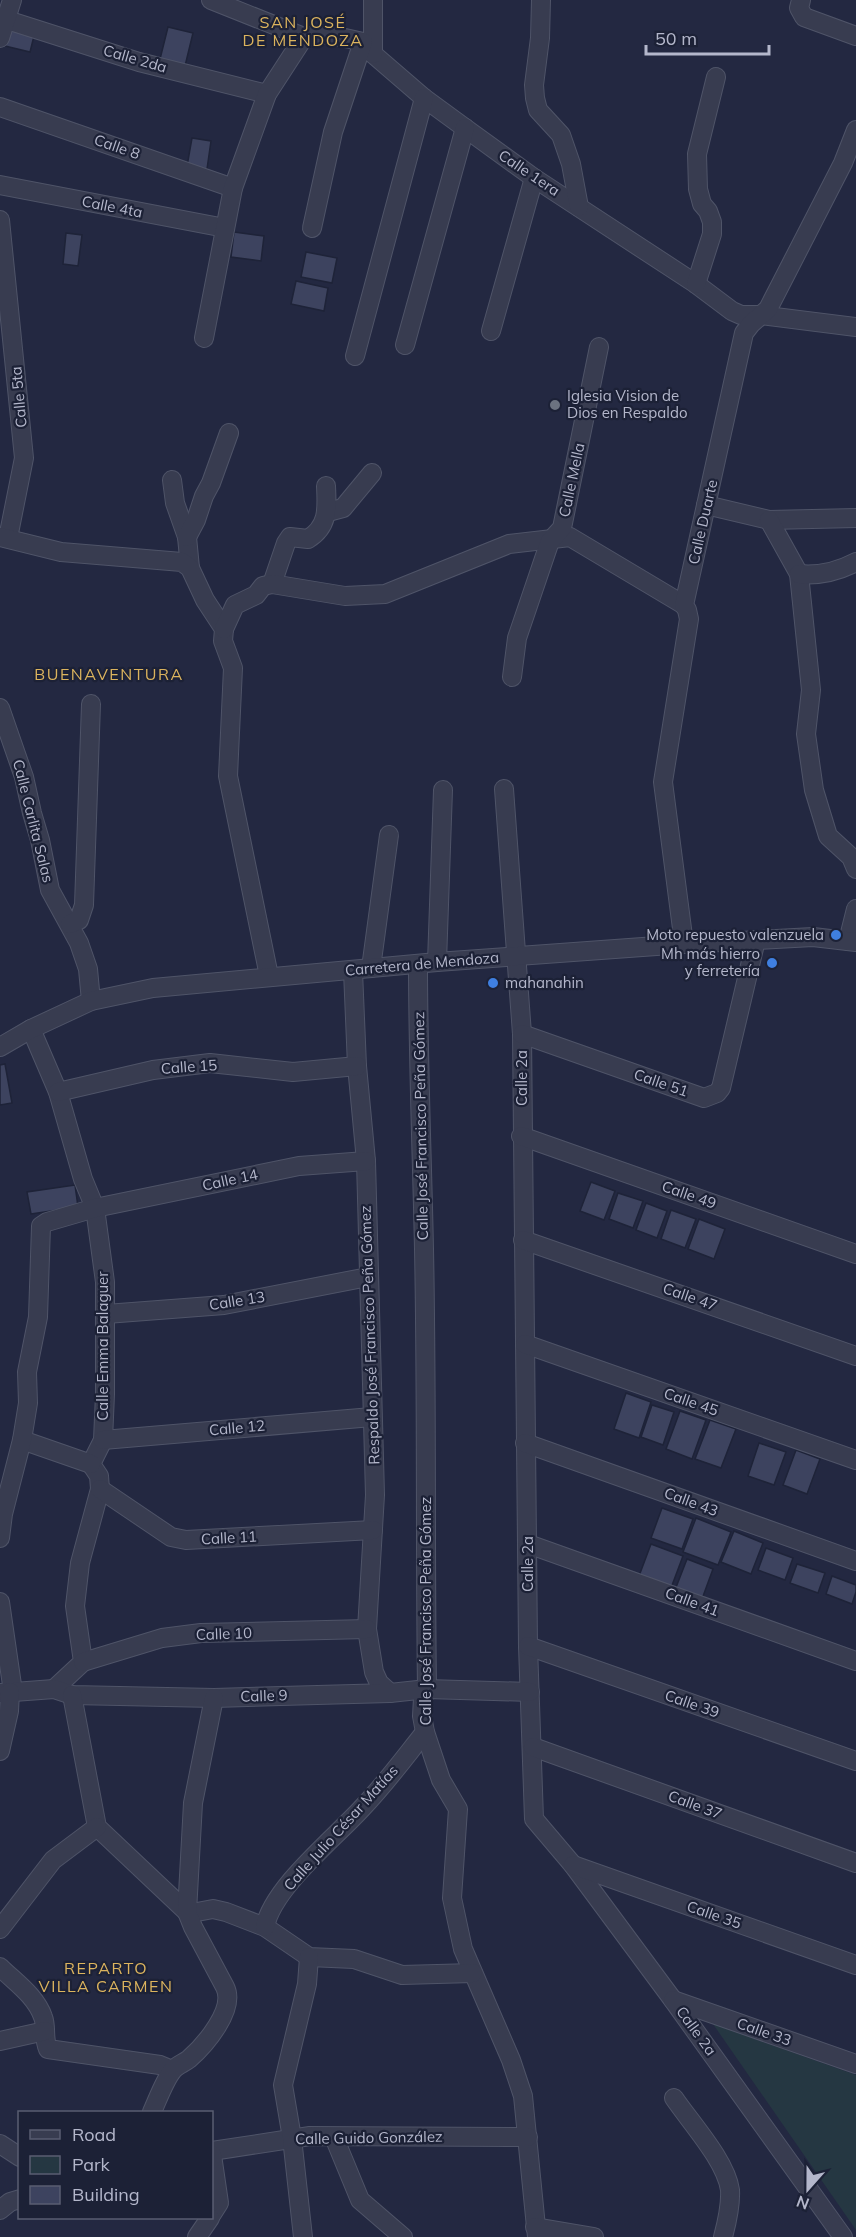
<svg xmlns="http://www.w3.org/2000/svg" width="856" height="2237" font-family="Mulish,sans-serif">
<rect width="100%" height="100%" fill="#232841"/>
<path fill="#253742" d="M713,2024L856,2075V2230Z"/>
<g fill="#3d435f" stroke="#1e2338" stroke-width="1.5">
<path d="M9,26L35,32L30,52L5,46Z"/>
<path d="M168,27L193,33L185,66L160,59Z"/>
<path d="M192,138L211,141L207,169L187,166Z"/>
<path d="M234,232L264,236L261,261L231,257Z"/>
<path d="M66,233L82,235L78,266L63,264Z"/>
<path d="M306,252L337,258L332,283L301,277Z"/>
<path d="M296,281L328,288L324,311L291,304Z"/>
<path d="M5,1064L12,1103L0,1105V1065Z"/>
<path d="M591,1182L615,1191L604,1220L580,1211Z"/>
<path d="M75,1185L78,1207L31,1214L27,1192Z"/>
<path d="M618,1193L643,1201L633,1228L609,1219Z"/>
<path d="M646,1203L667,1211L657,1238L636,1230Z"/>
<path d="M671,1210L696,1219L685,1248L661,1239Z"/>
<path d="M699,1219L725,1229L714,1259L688,1249Z"/>
<path d="M626,1393L651,1402L639,1438L614,1429Z"/>
<path d="M652,1405L674,1412L663,1445L641,1437Z"/>
<path d="M680,1411L706,1420L692,1459L666,1449Z"/>
<path d="M710,1420L736,1429L721,1468L695,1459Z"/>
<path d="M759,1443L786,1452L774,1485L748,1476Z"/>
<path d="M796,1450L820,1459L807,1494L783,1485Z"/>
<path d="M662,1508L693,1519L682,1549L651,1538Z"/>
<path d="M696,1518L731,1532L718,1565L683,1552Z"/>
<path d="M734,1531L763,1543L751,1574L721,1562Z"/>
<path d="M651,1544L683,1556L671,1588L639,1576Z"/>
<path d="M766,1548L793,1558L785,1580L758,1570Z"/>
<path d="M687,1559L713,1569L702,1599L675,1590Z"/>
<path d="M797,1564L825,1573L818,1593L790,1583Z"/>
<path d="M832,1576L856,1585V1592L852,1604L826,1594Z"/>
</g>
<g fill="none" stroke-linecap="round" stroke-linejoin="round">
<defs>
<g id="minor">
<path d="M211,0L304,37L327,34L363,42L373,54L424,98L465,128L534,178L696,284L732,311L741,315H760L856,327"/>
<path d="M373,0V54"/>
<path d="M541,0L540,38L534,85L535,98L538,110L561,135L571,164L579,207"/>
<path d="M801,0L799,8L804,17L856,36"/>
<path d="M4,19L139,62L267,94"/>
<path d="M0,38L12,0"/>
<path d="M0,107L233,188"/>
<path d="M0,185L225,228"/>
<path d="M0,220L24,458L8,538"/>
<path d="M312,228L333,132L363,42"/>
<path d="M696,284L712,234V222L708,211L702,204L698,189L697,154L716,77"/>
<path d="M491,331L534,178"/>
<path d="M204,338L233,188L267,94L304,37"/>
<path d="M405,345L465,128"/>
<path d="M355,356L424,98"/>
<path d="M172,480L175,503L187,537L190,568"/>
<path d="M706,505L769,520L856,518"/>
<path d="M328,512L343,508L372,473"/>
<path d="M769,520L799,574L811,690L806,734L814,790L828,836L851,857L856,869"/>
<path d="M0,537L61,552L182,562L190,568L205,600L224,629L223,641L233,668L228,776L269,976"/>
<path d="M187,537L196,520L204,496L211,483L229,433"/>
<path d="M799,574C820,576 837,572 856,562"/>
<path d="M272,584L286,543L290,537L308,539C329,526 327,508 326,486"/>
<path d="M224,629L235,605L256,595L263,586L272,584L345,596L385,594L509,544L570,537L684,605"/>
<path d="M512,677L517,638L550,541L562,528L599,347"/>
<path d="M0,708L24,777L32,813L40,840L50,890L79,943L88,969L91,1001"/>
<path d="M504,789L522,1034L528,1646L534,1819L573,1865L673,2000L843,2237"/>
<path d="M70,924L79,920L84,905L91,704"/>
<path d="M848,941L856,909"/>
<path d="M684,944L663,782L689,619L687,610L684,605L744,333L751,324L768,309L843,163L856,130"/>
<path d="M437,962L443,790"/>
<path d="M418,964C418,1059 422,1154 424,1249C427,1396 425,1543 427,1689L423,1698L422,1716L425,1732L441,1780L458,1809L452,1898L463,1949L511,2060L523,2096L537,2237"/>
<path d="M371,968L389,835"/>
<path d="M353,971L357,1066L366,1161L375,1495L367,1629L374,1672L379,1683L390,1693"/>
<path d="M31,1029L58,1092L83,1179L95,1208L105,1282V1394L103,1440L91,1464L99,1476L100,1489L80,1563L75,1606L83,1662L54,1689"/>
<path d="M522,1034L704,1098L717,1093L721,1088L756,940"/>
<path d="M0,1047L31,1029L91,1001L153,988L437,962L684,944L813,937L856,942"/>
<path d="M58,1092L153,1070L210,1063L293,1072L357,1066"/>
<path d="M521,1136L856,1254"/>
<path d="M523,1240L856,1356"/>
<path d="M106,1314L224,1305L368,1277"/>
<path d="M525,1344L856,1460"/>
<path d="M22,1440L91,1464"/>
<path d="M103,1440L372,1417"/>
<path d="M525,1443L856,1561"/>
<path d="M100,1489L171,1537L186,1540L373,1530"/>
<path d="M0,1538L3,1514L22,1440L28,1403L27,1372L38,1317L41,1226L47,1222L95,1208L299,1166L366,1161"/>
<path d="M528,1544L856,1661"/>
<path d="M0,1602L13,1692"/>
<path d="M528,1646L856,1761"/>
<path d="M83,1662L162,1638L201,1633L367,1629"/>
<path d="M0,1693L54,1689L72,1695L214,1698L390,1693L427,1689L530,1692"/>
<path d="M72,1695L97,1827L187,1912H197L213,1909L226,1912L265,1927L309,1957L354,1959L402,1975L473,1973"/>
<path d="M533,1747L856,1863"/>
<path d="M0,1751L9,1711L10,1692"/>
<path d="M573,1865L856,1965"/>
<path d="M265,1927C272,1888 336,1837 363,1807C386,1783 405,1757 425,1732"/>
<path d="M0,1929L53,1860L97,1827"/>
<path d="M0,1967C15,1982 36,1996 43,2017C47,2027 43,2038 48,2049L160,2065L172,2070"/>
<path d="M673,2000L856,2064"/>
<path d="M0,2041L45,2031"/>
<path d="M674,2098C691,2123 726,2161 730,2190C731,2206 727,2222 723,2237"/>
<path d="M152,2112C157,2101 165,2079 173,2070C177,2065 184,2063 189,2059C205,2045 236,2009 225,1987L193,1927L187,1912L193,1803L214,1698"/>
<path d="M334,2137L360,2200L403,2237"/>
<path d="M0,2144L20,2157"/>
<path d="M212,2151L310,2136L528,2137"/>
<path d="M212,2155L219,2203L212,2214"/>
<path d="M0,2210L10,2202L20,2199"/>
<path d="M535,2227L594,2237"/>
<path d="M197,2237L210,2218"/>
<path d="M303,2237L292,2138L283,2085L307,1984L309,1957"/>
</g>
</defs>
<use href="#minor" stroke="#4f5468" stroke-width="20"/>
<use href="#minor" stroke="#383c50" stroke-width="18"/>
</g>
<circle fill="#6b7280" stroke="#1c2136" stroke-width="2" cx="555" cy="405" r="6"/>
<g fill="#3f7fe0" stroke="#1c2136" stroke-width="2">
<circle cx="836" cy="935" r="6"/>
<circle cx="772" cy="963" r="6"/>
<circle cx="493" cy="983" r="6"/>
</g>
<g text-anchor="middle" stroke-width="4.5" stroke-linejoin="round" paint-order="stroke">
<g font-size="15" fill="#b4b7cb" stroke="#1c2136">
<text transform="translate(135 59) rotate(16)" y="5">Calle 2da</text>
<text transform="translate(117 147) rotate(19)" y="5">Calle 8</text>
<text transform="translate(529 173) rotate(34)" y="5">Calle 1era</text>
<text transform="translate(112 207) rotate(11)" y="5">Calle 4ta</text>
<text transform="translate(19 397) rotate(-95)" y="5">Calle 5ta</text>
<text transform="translate(572 480) rotate(-78)" y="5">Calle Mella</text>
<text transform="translate(703 522) rotate(-77)" y="5">Calle Duarte</text>
<text transform="translate(33 821) rotate(76)" y="5">Calle Carlita Salas</text>
<text transform="translate(422 964) rotate(-5)" y="5">Carretera de Mendoza</text>
<text transform="translate(189 1067) rotate(-4)" y="5">Calle 15</text>
<text transform="translate(522 1078) rotate(-90)" y="5">Calle 2a</text>
<text transform="translate(661 1083) rotate(19)" y="5">Calle 51</text>
<text transform="translate(421 1126) rotate(-91)" y="5">Calle José Francisco Peña Gómez</text>
<text transform="translate(230 1180) rotate(-12)" y="5">Calle 14</text>
<text transform="translate(689 1195) rotate(19)" y="5">Calle 49</text>
<text transform="translate(690 1297) rotate(19)" y="5">Calle 47</text>
<text transform="translate(237 1301) rotate(-9)" y="5">Calle 13</text>
<text transform="translate(370 1335) rotate(-92)" y="5">Respaldo José Francisco Peña Gómez</text>
<text transform="translate(103 1346) rotate(-90)" y="5">Calle Emma Balaguer</text>
<text transform="translate(691 1402) rotate(19)" y="5">Calle 45</text>
<text transform="translate(237 1428) rotate(-5)" y="5">Calle 12</text>
<text transform="translate(691 1502) rotate(20)" y="5">Calle 43</text>
<text transform="translate(229 1538) rotate(-3)" y="5">Calle 11</text>
<text transform="translate(528 1564) rotate(-90)" y="5">Calle 2a</text>
<text transform="translate(692 1602) rotate(20)" y="5">Calle 41</text>
<text transform="translate(426 1611) rotate(-90)" y="5">Calle José Francisco Peña Gómez</text>
<text transform="translate(224 1634) rotate(-2)" y="5">Calle 10</text>
<text transform="translate(264 1696) rotate(-2)" y="5">Calle 9</text>
<text transform="translate(692 1704) rotate(19)" y="5">Calle 39</text>
<text transform="translate(695 1805) rotate(20)" y="5">Calle 37</text>
<text transform="translate(341 1828) rotate(-48)" y="5">Calle Julio César Matías</text>
<text transform="translate(714 1915) rotate(19)" y="5">Calle 35</text>
<text transform="translate(696 2031) rotate(54)" y="5">Calle 2a</text>
<text transform="translate(764 2032) rotate(19)" y="5">Calle 33</text>
<text transform="translate(369 2138) rotate(-1)" y="5">Calle Guido González</text>
</g>
<g font-size="15" fill="#b4b7cb" stroke="#1c2136" text-anchor="start">
<text x="567" y="401">Iglesia Vision de<tspan x="567" dy="17">Dios en Respaldo</tspan></text>
<text x="824" y="940" text-anchor="end">Moto repuesto valenzuela</text>
<text x="760" y="959" text-anchor="end">Mh más hierro<tspan x="760" dy="17">y ferretería</tspan></text>
<text x="505" y="988">mahanahin</text>
</g>
<g font-size="16" letter-spacing="1.5" fill="#dcb45e" stroke="#1c2136">
<text x="303" y="28">SAN JOSÉ<tspan x="303" dy="18">DE MENDOZA</tspan></text>
<text x="109" y="680">BUENAVENTURA</text>
<text x="106" y="1974">REPARTO<tspan x="106" dy="18">VILLA CARMEN</tspan></text>
</g>
</g>
<rect x="18" y="2111" width="195" height="108" fill="#1c2136" stroke="#595d72" stroke-width="1.5"/>
<rect x="30" y="2130" width="30" height="9" fill="#383c50" stroke="#595d72" stroke-width="1.5"/>
<text x="72" y="2141" font-size="18" fill="#b4b7cb">Road</text>
<rect x="30" y="2156" width="30" height="18" fill="#253742" stroke="#595d72" stroke-width="1.5"/>
<text x="72" y="2171" font-size="18" fill="#b4b7cb">Park</text>
<rect x="30" y="2186" width="30" height="18" fill="#3d435f" stroke="#595d72" stroke-width="1.5"/>
<text x="72" y="2201" font-size="18" fill="#b4b7cb">Building</text>
<g transform="translate(808 2189) rotate(201)" stroke="#1c2136" stroke-width="4.5" paint-order="stroke">
<path d="M0-4.5L10 22L0 15L-10 22Z" fill="#b4b7cb"/>
<text y="-9" font-size="16" font-weight="bold" text-anchor="middle" fill="#b4b7cb">N</text>
</g>
<path d="M646 45v9h123v-9" fill="none" stroke="#b4b7cb" stroke-width="3"/>
<text x="655" y="45" font-size="18" fill="#b4b7cb" stroke="#1c2136" stroke-width="4.5" paint-order="stroke">50 m</text>
</svg>
